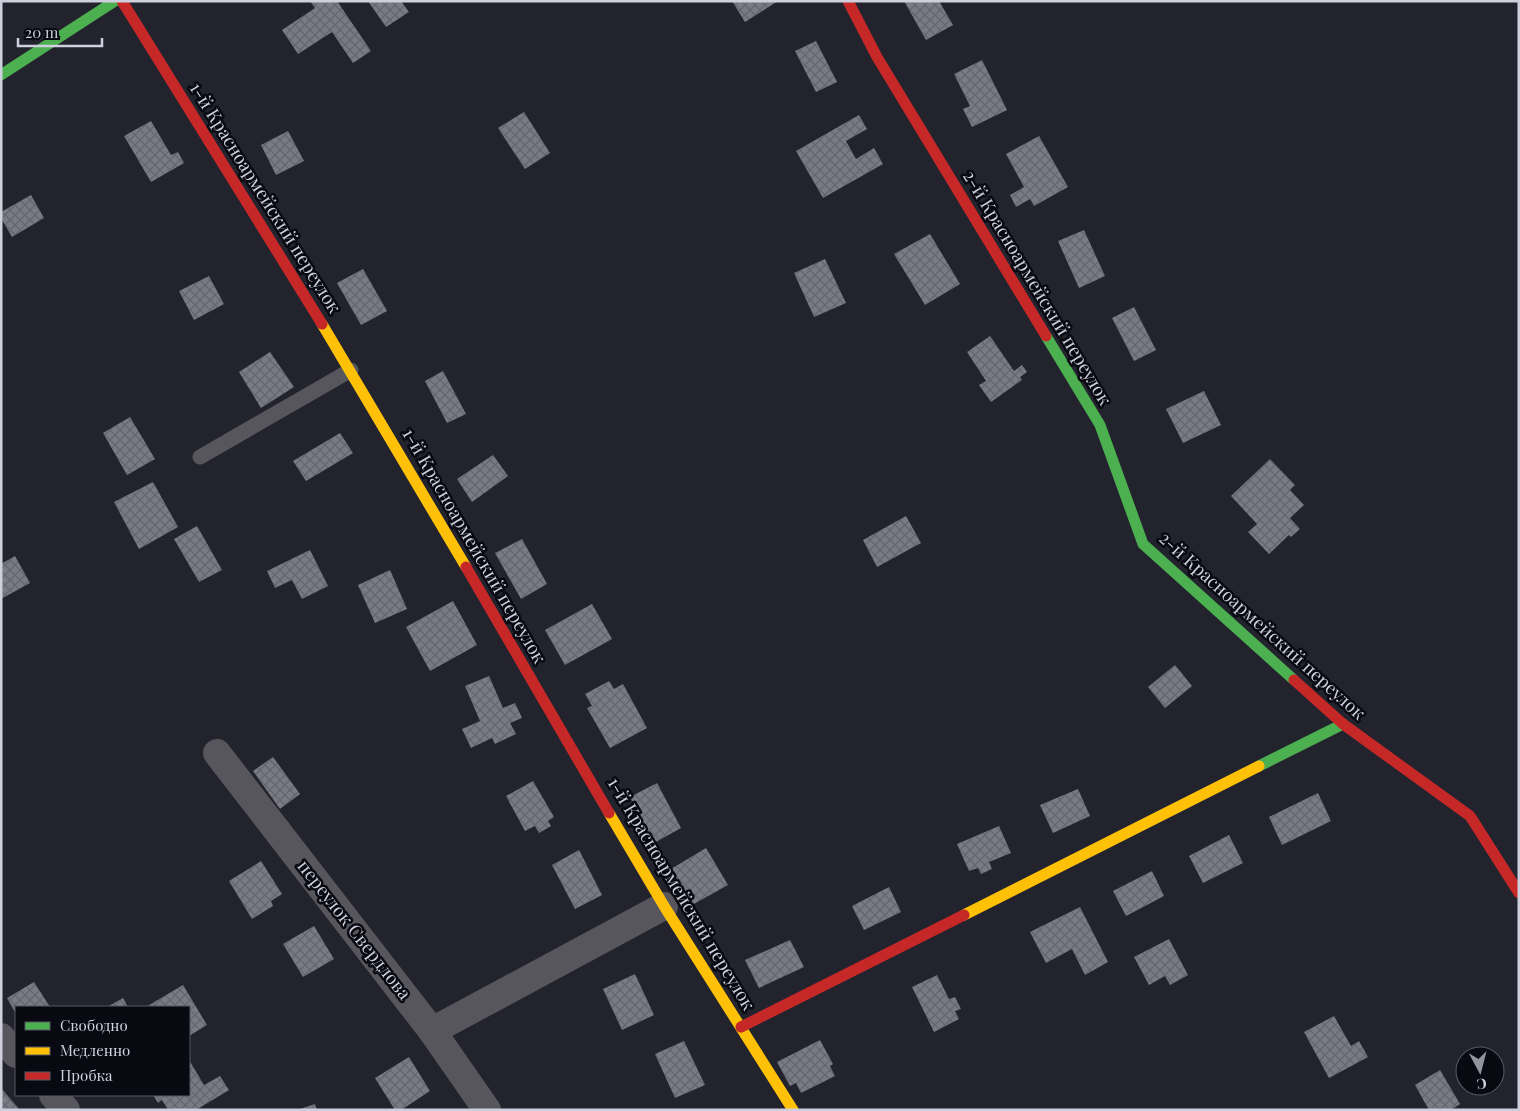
<svg xmlns="http://www.w3.org/2000/svg" width="1520" height="1111" font-family="'Playfair Display',serif">
<defs>
<pattern id="building-cross-hatch" width="8" height="8" patternUnits="userSpaceOnUse" patternTransform="scale(1.25)"><rect width="8" height="8" fill="#7a7a85"/><path d="M0 0l8 8M0 8l8-8" fill="none" stroke="#65656e"/></pattern>
</defs>
<rect width="100%" height="100%" fill="#23232e"/>
<g fill="url(#building-cross-hatch)">
<path d="M310,1H337L371,51L353,63L332,32L298,54L282,30L315,8Z"/>
<path d="M368,1H401L409,12L386,27Z"/>
<path d="M732,1H778L745,22Z"/>
<path d="M904,1H939L953,25L926,40Z"/>
<path d="M816,41L837,82L816,92L795,51Z"/>
<path d="M982,60L1007,110L972,127L963,109L970,106L954,74Z"/>
<path d="M524,112L550,153L525,169L498,128Z"/>
<path d="M859,115L867,129L846,141L856,159L874,148L883,164L823,198L796,151Z"/>
<path d="M151,121L171,155L178,152L184,163L151,182L124,136Z"/>
<path d="M288,131L304,161L276,175L261,145Z"/>
<path d="M1039,136L1068,187L1034,206L1030,199L1016,207L1010,195L1024,187L1006,154Z"/>
<path d="M31,195L44,218L12,237L1,218V212Z"/>
<path d="M1084,230L1105,276L1079,288L1058,241Z"/>
<path d="M930,234L960,284L925,305L894,254Z"/>
<path d="M825,259L846,303L814,317L794,273Z"/>
<path d="M363,269L387,311L361,325L337,283Z"/>
<path d="M209,276L224,304L194,320L179,291Z"/>
<path d="M1134,307L1156,350L1134,361L1112,318Z"/>
<path d="M990,336L1014,371L1022,365L1027,372L1020,377L1022,380L991,402L979,385L986,381L967,352Z"/>
<path d="M270,352L294,387L261,408L239,372Z"/>
<path d="M443,371L466,414L447,423L425,381Z"/>
<path d="M1204,391L1221,425L1183,443L1166,409Z"/>
<path d="M130,417L155,459L127,475L103,433Z"/>
<path d="M340,433L353,453L306,481L293,461Z"/>
<path d="M493,455L508,476L472,502L457,479Z"/>
<path d="M1270,459L1295,485L1290,490L1304,505L1290,518L1300,529L1291,537L1289,535L1269,554L1248,532L1257,524L1231,496Z"/>
<path d="M153,482L178,527L139,549L114,502Z"/>
<path d="M906,516L921,543L877,567L863,540Z"/>
<path d="M197,526L222,570L199,582L174,539Z"/>
<path d="M522,539L547,584L521,599L495,553Z"/>
<path d="M310,550L328,586L302,599L292,580L275,588L267,571Z"/>
<path d="M15,556L30,583L1,599V564Z"/>
<path d="M390,570L407,609L375,623L358,585Z"/>
<path d="M453,601L477,645L430,671L406,627Z"/>
<path d="M592,604L612,639L565,665L545,630Z"/>
<path d="M1175,665L1192,686L1165,708L1148,687Z"/>
<path d="M489,676L503,708L515,703L522,718L510,723L516,734L495,744L492,738L471,748L462,729L480,721L465,686Z"/>
<path d="M609,681L614,689L623,684L647,728L610,748L587,708L592,706L585,694Z"/>
<path d="M273,757L300,794L280,809L253,771Z"/>
<path d="M533,781L554,817L548,821L551,826L539,833L535,826L525,831L506,796Z"/>
<path d="M657,783L681,828L654,843L630,797Z"/>
<path d="M1078,789L1090,816L1053,833L1040,805Z"/>
<path d="M1318,793L1331,821L1282,845L1269,817Z"/>
<path d="M999,826L1011,853L989,862L992,869L981,874L978,868L969,871L957,844Z"/>
<path d="M1229,835L1243,863L1203,883L1189,856Z"/>
<path d="M706,848L728,885L692,905L671,869Z"/>
<path d="M579,850L602,895L575,909L552,865Z"/>
<path d="M261,861L282,894L271,901L273,906L252,919L229,881Z"/>
<path d="M1152,871L1164,896L1126,916L1113,891Z"/>
<path d="M889,887L901,912L864,930L852,906Z"/>
<path d="M1080,907L1108,962L1085,975L1072,949L1046,963L1030,932Z"/>
<path d="M314,926L334,959L303,977L283,944Z"/>
<path d="M1169,939L1188,975L1170,985L1165,976L1149,985L1134,957Z"/>
<path d="M790,940L804,967L759,988L745,960Z"/>
<path d="M635,974L654,1015L622,1030L603,989Z"/>
<path d="M937,975L949,999L955,997L961,1009L955,1011L959,1019L934,1032L912,987Z"/>
<path d="M34,982L50,1007H16V1014L7,998Z"/>
<path d="M183,985L207,1025L189,1036V1007H146Z"/>
<path d="M123,998L128,1007H107Z"/>
<path d="M1334,1016L1351,1046L1359,1041L1368,1057L1329,1078L1304,1032Z"/>
<path d="M820,1040L833,1064L830,1066L835,1076L801,1093L796,1083L790,1086L777,1062Z"/>
<path d="M684,1041L705,1085L675,1098L655,1054Z"/>
<path d="M409,1057L430,1091L401,1110H395L375,1078Z"/>
<path d="M189,1060L204,1085L220,1076L229,1090L196,1110H168L162,1100L158,1103L153,1095H189Z"/>
<path d="M1440,1070L1460,1104L1451,1110H1429L1415,1085Z"/>
<path d="M1,1088L20,1110H1Z"/>
<path d="M315,1104L317,1110H300V1109Z"/>
</g>
<g fill="none" stroke-linecap="round" stroke-linejoin="round">
<path stroke="#56565c" stroke-width="15" d="M200,457L351,370"/>
<g stroke="#56565c" stroke-width="28">
<path d="M217,753L432,1031L487,1110"/>
<path d="M432,1031L664,906"/>
<path d="M1,1037L16,1054"/>
<path d="M53,1095L66,1110"/>
</g>
<g stroke="#4caf50" stroke-width="11">
<path d="M1,75L115,1"/>
<path d="M1046,336L1100,425L1143,544L1294,680"/>
<path d="M1259,766L1343,724"/>
</g>
<g stroke="#ffc107" stroke-width="11">
<path d="M322,324L466,567"/>
<path d="M609,813L664,906L793,1110"/>
<path d="M964,915L1259,766"/>
</g>
<g stroke="#c62828" stroke-width="11">
<path d="M122,1L322,324"/>
<path d="M848,1L877,57L1046,336"/>
<path d="M466,567L609,813"/>
<path d="M1294,680L1343,724L1470,816L1519,893"/>
<path d="M741,1027L964,915"/>
</g>
</g>
<g text-anchor="middle" stroke-width="5" stroke-linejoin="round" paint-order="stroke">
<g font-size="18" fill="#cfd0de" stroke="#090912">
<text transform="translate(265 198) rotate(58)" y="6">1-й Красноармейский переулок</text>
<text transform="translate(1037 288) rotate(59)" y="6">2-й Красноармейский переулок</text>
<text transform="translate(474 546) rotate(60)" y="6">1-й Красноармейский переулок</text>
<text transform="translate(1262 626) rotate(42)" y="6">2-й Красноармейский переулок</text>
<text transform="translate(681 894) rotate(59)" y="6">1-й Красноармейский переулок</text>
<text transform="translate(354 930) rotate(52)" y="6">переулок Свердлова</text>
</g>
</g>
<rect width="1520" height="1111" fill="none" stroke="#cfd0de" stroke-width="5"/>
<rect x="15" y="1006" width="175" height="90" fill="#090912" stroke="#585964"/>
<rect x="25" y="1022" width="25" height="8" fill="#4caf50" stroke="#585964"/>
<text x="60" y="1031" font-size="15" fill="#cfd0de">Свободно</text>
<rect x="25" y="1047" width="25" height="8" fill="#ffc107" stroke="#585964"/>
<text x="60" y="1056" font-size="15" fill="#cfd0de">Медленно</text>
<rect x="25" y="1072" width="25" height="8" fill="#c62828" stroke="#585964"/>
<text x="60" y="1081" font-size="15" fill="#cfd0de">Пробка</text>
<g transform="translate(1480 1071) rotate(173)"><circle r="24" fill="#090912" stroke="#585964"/>
<path d="M0-4L9 19L0 12L-9 19Z" fill="#9393a0"/>
<text y="-8" font-size="14" font-weight="bold" text-anchor="middle" fill="#cfd0de">С</text>
</g>
<path d="M18 38v8h84v-8" fill="none" stroke="#cfd0de" stroke-width="2.5"/>
<text x="25" y="38" font-size="15" fill="#cfd0de" stroke="#090912" stroke-width="4" paint-order="stroke">20 m</text>
</svg>
